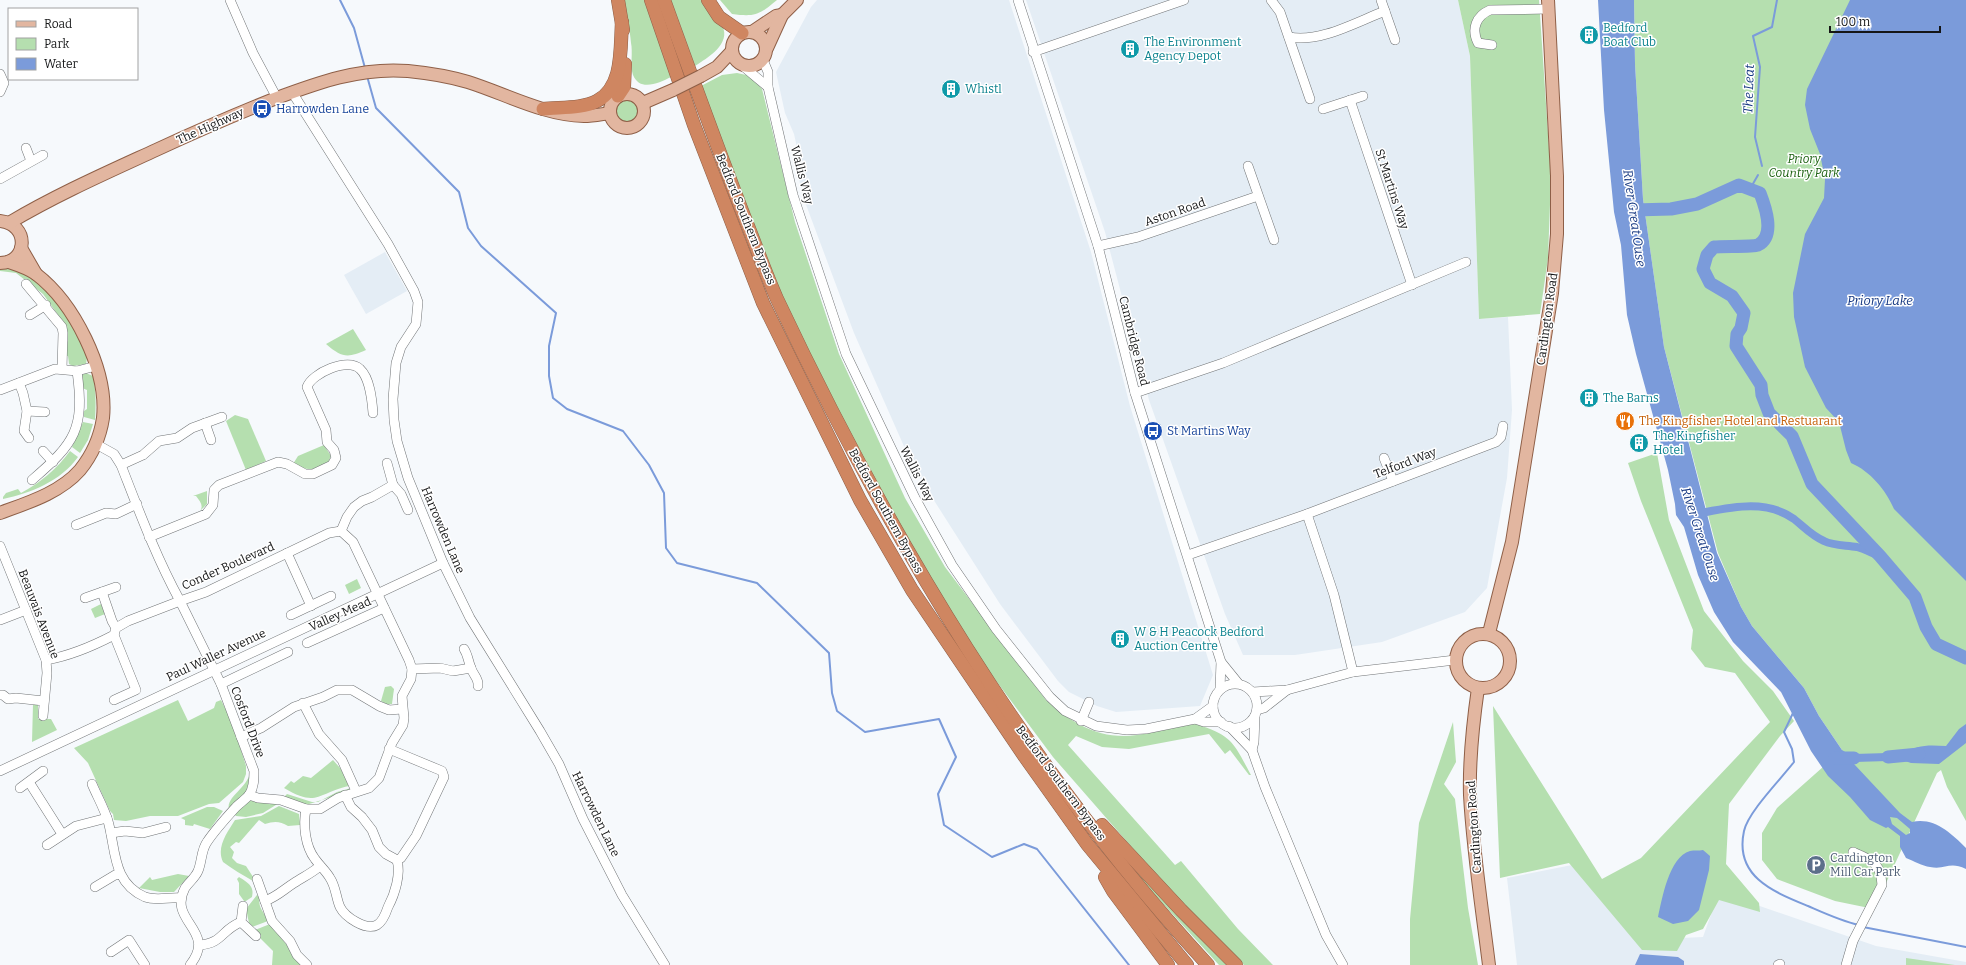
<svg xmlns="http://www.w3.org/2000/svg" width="1966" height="965" font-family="Bitter,serif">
<rect width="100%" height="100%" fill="#f6f9fc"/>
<g fill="#e4edf5">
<path d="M817,0H1009L1091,252L1130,406L1213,675L1200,706L1116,712L1097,706L1069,692L1058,681L1000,604L914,469L854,333L802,194L797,168L800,161L794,134L785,113L776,72L811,7Z"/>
<path d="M1026,0H1458L1470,56L1479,319L1508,317L1512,410L1507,478L1487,588L1465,612L1382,642L1295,655H1243L1225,614L1149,400L1105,232Z"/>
<path d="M385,252L407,291L366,314L344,275Z"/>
<path d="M1572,865L1637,940L1703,937L1719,892L1876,946L1966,962V965H1517L1507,878Z"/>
</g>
<g fill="#b5dfaf">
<path d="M623,0H644L671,77C659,83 640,92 633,75C630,66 633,52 631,43C630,29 626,14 623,0Z"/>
<path d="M671,0H702C708,8 717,16 722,25C732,44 707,58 695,66Z"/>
<path d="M720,0H777C759,15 755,17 732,14Z"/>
<path d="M1458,0H1539L1551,178L1548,258L1540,314L1479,319L1470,56Z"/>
<path d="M1634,0H1966V821L1947,787L1941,770L1937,773L1874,909L1835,901L1777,879L1762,860V833L1777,808L1842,750L1819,716L1804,688L1752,626L1741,607L1718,553L1664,347L1643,199L1635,64Z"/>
<path d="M737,73L751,76L762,89L795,222L839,354L905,498L945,567L1046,700C1073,724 1099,740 1137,735C1159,732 1179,724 1201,724L1202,726C1234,737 1235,746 1251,775H1249L1230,750L1225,754L1209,734L1129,749L1102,747L1076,736L1068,745L1175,865L1181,861L1238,929L1273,965H1244L1184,907L1053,757L991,674L928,579L876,490L780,294L701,86L722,75Z"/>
<circle cx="628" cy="111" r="12"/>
<path d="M6,266L25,273L55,298L73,320L87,358L86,364L73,366L69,364L68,356H65V343L68,341L66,326L43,294L16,273L0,271V267Z"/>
<path d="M353,329L366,350C348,358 342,358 326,344Z"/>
<path d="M86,373L93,376C96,391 96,405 95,420L84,417V411L87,409V390L82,388V375Z"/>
<path d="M235,415L248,419L266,461L246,470L226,421Z"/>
<path d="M83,422L93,424L88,440L80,453L72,447Z"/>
<path d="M324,445L331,456L328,463C312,471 309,471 293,464L298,456Z"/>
<path d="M70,451L78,457C61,481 31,493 3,499V497L6,493L18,489L21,493C40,483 57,469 70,451Z"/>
<path d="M1657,453L1669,520L1704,611L1743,661L1773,691L1794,721L1780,736L1729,804L1726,864L1759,903L1760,912L1719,900L1703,929L1686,935L1677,951L1642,950L1569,863L1500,878L1493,706L1602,879L1641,858L1770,722L1735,673L1705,667L1691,649L1693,630L1641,501L1628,463Z"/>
<path d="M207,491V504L200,511C204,506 200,501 196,496H193Z"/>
<path d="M357,579L361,588L349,594L345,585Z"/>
<path d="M101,604L105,614L95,618L91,609Z"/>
<path d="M391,686L394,689L392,704H386L381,701L385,687Z"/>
<path d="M178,700L188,721L214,708L216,702L221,700L233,724L246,766V774L243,782L219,803L209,804L178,816H150L126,821L114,820L113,814L110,811L88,763L74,748Z"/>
<path d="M33,704H38V719H51L57,730L32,742Z"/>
<path d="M1453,722L1456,762L1444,784L1455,799L1468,908L1478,965H1410V919L1419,823Z"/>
<path d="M333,760L341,769L349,786C317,793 318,808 284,788L291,781L294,783L303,776L311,778Z"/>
<path d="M250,773C251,792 242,798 229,809C226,797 247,788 250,773Z"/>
<path d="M351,788L350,791L306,805L284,797L287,794L312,802H318L337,792Z"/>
<path d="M250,800L279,803L263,813L246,817L236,816L233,813Z"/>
<path d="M279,806L299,814L300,825L288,826C280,821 274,821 265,824L259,820L239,843L236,842L230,847L234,852L232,858L237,863L246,866L255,880L253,881C243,875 232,869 223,862C216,847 227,833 235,820L261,816Z"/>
<path d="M207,807H214L223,811L210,829L194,824L193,826L185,825V820L181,818Z"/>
<path d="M1138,871L1231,965H1219L1135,873Z"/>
<path d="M178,874L189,876L174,892H160L139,888L150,877L152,880Z"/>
<path d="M239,877C247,882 255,886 252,897L246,901H244L239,894V883L237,879Z"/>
<path d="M257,895L260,898C257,907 265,913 268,921L252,927L249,923L246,909Z"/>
<path d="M270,924L303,965H272L273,951L255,933V930Z"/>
<path d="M1906,958L1955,965H1906Z"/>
</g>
<g fill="#7b9bda" fill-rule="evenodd">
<path d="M1598,0H1634L1635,64L1643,199L1664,347L1717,553L1741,607L1752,626L1804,688L1819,716L1842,750L1850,755V760L1854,764L1900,813L1912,822C1934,817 1951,833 1966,848V869C1949,861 1946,870 1930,867C1922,866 1914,861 1906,858L1900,847V836L1888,827L1886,828L1870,820L1850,797L1828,776L1811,751L1781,692L1733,642L1714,612L1698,575L1684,527L1676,515L1675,504L1668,470L1636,354L1627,315L1621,245L1614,212L1604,110ZM1890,817L1897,818L1910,829V833L1906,835L1892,824Z"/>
<path d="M1850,0H1966V581L1894,509C1886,490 1870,471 1851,463L1846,450L1839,422L1826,408L1805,367L1794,317L1793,293L1805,234L1824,198L1825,179L1820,154L1810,129L1805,105L1807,89Z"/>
<path d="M1966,724V743L1939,764L1911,763L1902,760V755C1917,744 1929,745 1946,746L1959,729Z"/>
<path d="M1703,850L1710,856L1709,870L1699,910L1688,921L1673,924L1658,917C1662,899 1669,857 1690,851C1694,850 1699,851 1703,850Z"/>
<path d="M1640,954L1678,957L1684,961V965H1635Z"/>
</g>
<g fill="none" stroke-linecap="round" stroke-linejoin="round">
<g stroke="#7b9bda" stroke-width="2">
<path d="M340,0L354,28L365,68"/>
<path d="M367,76L376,108L459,192L468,228L481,246L556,313L549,346V376L553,398L567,409L623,431L649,465L664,493L666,548L677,563L757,583L829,653L832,693L837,711L865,732L939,719L956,757L938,794L944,825L992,857L1024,844L1037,849L1129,965"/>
<path d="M1762,166L1755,137L1760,67L1753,36L1772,27L1777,0"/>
<path d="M1750,189L1758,175"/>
<path d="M1793,713L1784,732L1792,749L1794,762C1781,779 1748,812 1744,831C1734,877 1774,892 1808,906C1824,913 1841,921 1859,925"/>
<path d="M1863,927L1966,947"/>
</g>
<g stroke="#7b9bda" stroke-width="8">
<path d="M1696,514C1728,508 1765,498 1794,519C1804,527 1812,536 1824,541C1834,546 1846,545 1857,547C1864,549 1872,553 1880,556"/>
<path d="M1854,758L1888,757"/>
</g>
<g stroke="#7b9bda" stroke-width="13">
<path d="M1634,210L1671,209L1697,204L1739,185L1760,193C1765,206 1776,236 1758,245C1752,247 1723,246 1714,247L1707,255L1703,269L1710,283L1732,296L1744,313L1741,328L1737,334L1736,346L1761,385L1762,395L1769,413L1792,436L1812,484L1880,556L1915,597L1926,627L1936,644L1966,658"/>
<path d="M1888,757L1919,754"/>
<path d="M1835,758H1854"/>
</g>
<defs>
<g id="minor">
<path d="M230,0L253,53L277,98"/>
<path d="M1018,0L1098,246L1135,393L1221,662L1238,683"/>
<path d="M1271,0L1280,12L1310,99"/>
<path d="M1381,0L1395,40"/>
<path d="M1289,37C1320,43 1356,22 1385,11"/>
<path d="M1492,45L1478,43C1471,29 1476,16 1490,10L1548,9"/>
<path d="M1033,52L1184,0"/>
<path d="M763,60L768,72V87L793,195L846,354L915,498L932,529L952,565L996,629L1050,697L1065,711L1096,726L1127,730L1146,729L1195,719L1213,706"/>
<path d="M744,67L768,87"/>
<path d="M0,74L4,83L0,92"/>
<path d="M292,92L388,244L414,291L418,302L416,324L401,347L396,363L393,399L394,420L397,441L408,478L443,563L470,618L540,731L559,764L583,819L622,895L665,965"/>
<path d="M1350,100L1412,285"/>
<path d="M1323,109L1363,96"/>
<path d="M26,148L31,161"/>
<path d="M1248,166L1274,240"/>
<path d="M0,179L43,155"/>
<path d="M1098,246L1138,237L1258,196"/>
<path d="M26,284L62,327L63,333L62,369"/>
<path d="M30,315L46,305"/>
<path d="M19,383L23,393L27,411L24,431L29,438"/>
<path d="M0,390L55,369L77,371L96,366"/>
<path d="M1135,393L1223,363L1466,262"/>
<path d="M27,411L45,412"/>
<path d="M205,423L211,440"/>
<path d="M96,444L114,454L121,465C139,511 156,557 180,601L206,592L329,533L341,531"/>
<path d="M43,451L53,462"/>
<path d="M1384,458L1393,481"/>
<path d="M387,463L393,485L401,494L408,510"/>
<path d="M121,465L143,455L159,441L177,438L192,428L222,417"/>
<path d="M32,480C75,443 85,429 77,371"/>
<path d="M1307,514L1334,595L1353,672"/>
<path d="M76,525L106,513L116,514L137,504"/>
<path d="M341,531L347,517L354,507L362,501L372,497L393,485"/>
<path d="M149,537L206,514L213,505L214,490L219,485L278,462L287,464L305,474H313L332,465L336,458L334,450L327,442L326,430L307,387C312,373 348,357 360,369C370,378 372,400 373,413"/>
<path d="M0,546L46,660L47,673L43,716"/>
<path d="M287,553L311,606"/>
<path d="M1188,555L1307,514L1496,442L1501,437L1503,426"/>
<path d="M102,592L112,621L116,628"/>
<path d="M85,598L116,587"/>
<path d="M291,615L331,596"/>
<path d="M0,620L26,610"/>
<path d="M307,643L384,608"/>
<path d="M464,649C468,655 468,661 471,668C473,675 479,678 478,686"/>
<path d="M46,660C69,656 93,646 114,635L116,628L128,621L180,601L221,684L254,771C254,779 254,788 249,795C246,799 240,803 236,807C226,818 215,830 207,842C201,850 202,862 198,871C195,878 189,882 185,888C167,922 218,930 190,965"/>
<path d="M412,669L440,668L453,671L471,668"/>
<path d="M221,684L288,652"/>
<circle cx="1235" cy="706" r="22"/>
<path d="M1220,689L1221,662"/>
<path d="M1253,692L1287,690L1353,672L1455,660"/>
<path d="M0,695H3L8,699L16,698L44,701"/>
<path d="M114,700L136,690L114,635"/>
<path d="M303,703L319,734L342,760L356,791"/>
<path d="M1257,710L1264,708L1287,690"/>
<path d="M1195,719L1204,722H1221"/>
<path d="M1081,721L1089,702"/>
<path d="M1229,726L1252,750L1265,787L1326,935L1343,965"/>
<path d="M241,737L261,728L294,707L323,697L337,690H352L379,706L389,710L402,709"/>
<path d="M1252,750L1254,742L1255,716"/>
<path d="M0,771L443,563"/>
<path d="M29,782L62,834"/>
<path d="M92,784C97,796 104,808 108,821C116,849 112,883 145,897C156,901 169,897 181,898"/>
<path d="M20,788L43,771"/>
<path d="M249,795L258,798L281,800L306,809H320L338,798L369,788L379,778L392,743L403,725L404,718L402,696L411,679L412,669L409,660L353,542L341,531"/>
<path d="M345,795L351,807L362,817L372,830L379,847L386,854L397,860L401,858L416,836L444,777L442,771L389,749"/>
<path d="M306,809C303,825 305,846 315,859C320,866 326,871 330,878C336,887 336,898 340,907C345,917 366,931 377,925C382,922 386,913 388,907C395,894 401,874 397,860"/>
<path d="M111,833L125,831L143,833L166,827"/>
<path d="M47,845L76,826L107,818"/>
<path d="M257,879L272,921L290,941L297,955L307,965"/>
<path d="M95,887L115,875L120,874"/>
<path d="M265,901C278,896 283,890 294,883C303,877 312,873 320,866"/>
<path d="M243,906L241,922L256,936"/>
<path d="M200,945C223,943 221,930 241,922"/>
<path d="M111,952L129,940L145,965"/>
<path d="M1778,965L1780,964"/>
<path d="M1846,965L1853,941L1882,885C1881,863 1872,860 1853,852"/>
</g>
<g id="major">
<circle cx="749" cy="49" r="17"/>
<path d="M752,32L776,16L782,15"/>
<path d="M767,48L782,15L797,0"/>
<path d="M701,76L717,67L732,51"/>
<circle cx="627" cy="111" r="17"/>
<path d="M643,103L673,90"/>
<path d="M0,221C30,224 28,263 0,263"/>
<path d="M9,223C56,195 106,173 156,150C195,132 234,115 274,99C317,83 360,67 408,71C428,73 448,76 468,82C506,94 543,115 584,116C593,116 602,114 610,113"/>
<path d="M21,248L36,274"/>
<path d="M0,513C27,503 60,493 80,470C92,455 100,438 103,418C108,370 74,303 36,274C28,268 18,265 9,262"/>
<path d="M1489,633L1512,542L1552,293L1557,234V176L1548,0"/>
<circle cx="1483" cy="661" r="27"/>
<path d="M1478,688C1473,723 1469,759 1470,795C1473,852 1482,908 1489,965"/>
</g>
<g id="highway">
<path d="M618,0L623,30"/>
<path d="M651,0L694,125L763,303L860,500L912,590L1025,757L1087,844L1187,965"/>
<path d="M664,0C690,72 716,144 744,216C755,243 765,272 777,299C890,539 1028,770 1208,965"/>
<path d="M708,0L719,17L742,33"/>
<path d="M618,96L624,87L625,64"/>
<path d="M543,109C559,107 582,109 597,101C624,87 620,48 622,22"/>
<path d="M1102,825L1181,910L1236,965"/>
<path d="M1105,877L1113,891L1168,965"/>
</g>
</defs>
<use href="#minor" stroke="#727577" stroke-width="10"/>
<use href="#major" stroke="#8e5f47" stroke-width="14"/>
<use href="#highway" stroke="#8e5f47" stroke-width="14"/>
<use href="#minor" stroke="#fff" stroke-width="9"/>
<use href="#major" stroke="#e2b6a0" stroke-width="12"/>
<use href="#highway" stroke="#cf8661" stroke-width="13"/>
<defs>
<path id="major-bridge" d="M673,90L701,76"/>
</defs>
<use href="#major-bridge" stroke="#8e5f47" stroke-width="14" stroke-linecap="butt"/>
<use href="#major-bridge" stroke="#e2b6a0" stroke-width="12"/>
</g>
<defs>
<symbol id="building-disc" viewBox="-11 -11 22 22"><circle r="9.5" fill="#0f9aa8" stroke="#fff"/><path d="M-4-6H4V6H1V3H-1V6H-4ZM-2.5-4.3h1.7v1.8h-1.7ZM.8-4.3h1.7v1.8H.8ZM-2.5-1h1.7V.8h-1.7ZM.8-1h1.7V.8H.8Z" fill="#fff"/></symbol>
<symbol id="bus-disc" viewBox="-11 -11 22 22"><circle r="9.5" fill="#1a4fb4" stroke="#fff"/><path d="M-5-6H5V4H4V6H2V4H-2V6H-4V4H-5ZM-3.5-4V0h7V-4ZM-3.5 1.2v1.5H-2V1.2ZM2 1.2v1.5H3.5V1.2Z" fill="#fff"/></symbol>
<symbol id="restaurant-disc" viewBox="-11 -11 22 22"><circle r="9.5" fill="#e8710a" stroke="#fff"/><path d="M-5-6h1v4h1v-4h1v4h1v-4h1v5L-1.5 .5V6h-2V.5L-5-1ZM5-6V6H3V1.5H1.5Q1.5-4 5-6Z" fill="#fff"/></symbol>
<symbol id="parking-disc" viewBox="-11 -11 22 22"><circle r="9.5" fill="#5c6f8a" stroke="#fff"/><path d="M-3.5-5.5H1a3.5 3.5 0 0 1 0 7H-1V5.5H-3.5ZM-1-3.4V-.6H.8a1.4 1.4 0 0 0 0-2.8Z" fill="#fff"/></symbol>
</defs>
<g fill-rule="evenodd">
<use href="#building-disc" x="1578" y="24" width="22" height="22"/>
<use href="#building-disc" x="1119" y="38" width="22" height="22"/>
<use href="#building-disc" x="940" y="78" width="22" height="22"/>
<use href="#bus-disc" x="251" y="98" width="22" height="22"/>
<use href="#building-disc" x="1578" y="387" width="22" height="22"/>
<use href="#restaurant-disc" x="1614" y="410" width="22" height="22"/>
<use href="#bus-disc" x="1142" y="420" width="22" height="22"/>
<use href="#building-disc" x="1628" y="432" width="22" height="22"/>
<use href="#building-disc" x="1109" y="628" width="22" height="22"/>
<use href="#parking-disc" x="1805" y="854" width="22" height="22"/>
</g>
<g text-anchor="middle" stroke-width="3" stroke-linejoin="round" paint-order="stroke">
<g font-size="12" fill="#0d838f" stroke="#fff" text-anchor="start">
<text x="1603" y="32">Bedford<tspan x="1603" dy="14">Boat Club</tspan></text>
<text x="1144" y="46">The Environment<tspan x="1144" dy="14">Agency Depot</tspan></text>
<text x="965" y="93">Whistl</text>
<text x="1603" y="402">The Barns</text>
<text x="1653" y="440">The Kingfisher<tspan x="1653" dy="14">Hotel</tspan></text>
<text x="1134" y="636">W &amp; H Peacock Bedford<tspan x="1134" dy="14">Auction Centre</tspan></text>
</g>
<g font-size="12" fill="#164399" stroke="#fff" text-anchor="start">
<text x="276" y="113">Harrowden Lane</text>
<text x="1167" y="435">St Martins Way</text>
</g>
<g font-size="12" fill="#151617" stroke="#fff">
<text transform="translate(210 126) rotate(-24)" y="4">The Highway</text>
<text transform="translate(802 175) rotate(76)" y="4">Wallis Way</text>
<text transform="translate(1392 189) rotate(72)" y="4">St Martins Way</text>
<text transform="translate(1175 212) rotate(-19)" y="4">Aston Road</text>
<text transform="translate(746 219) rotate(68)" y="4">Bedford Southern Bypass</text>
<text transform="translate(1547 319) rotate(-82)" y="4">Cardington Road</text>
<text transform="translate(1134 341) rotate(76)" y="4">Cambridge Road</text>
<text transform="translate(1405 463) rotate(-21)" y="4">Telford Way</text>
<text transform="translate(917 474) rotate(63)" y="4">Wallis Way</text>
<text transform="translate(886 511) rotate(61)" y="4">Bedford Southern Bypass</text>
<text transform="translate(443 530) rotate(67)" y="4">Harrowden Lane</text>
<text transform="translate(228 566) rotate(-24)" y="4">Conder Boulevard</text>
<text transform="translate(39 614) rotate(69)" y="4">Beauvais Avenue</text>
<text transform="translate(340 614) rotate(-24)" y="4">Valley Mead</text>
<text transform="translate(216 655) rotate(-25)" y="4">Paul Waller Avenue</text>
<text transform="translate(248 722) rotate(69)" y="4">Cosford Drive</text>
<text transform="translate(1061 783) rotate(53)" y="4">Bedford Southern Bypass</text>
<text transform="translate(596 814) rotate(64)" y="4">Harrowden Lane</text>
<text transform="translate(1474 827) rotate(-94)" y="4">Cardington Road</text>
</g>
<g font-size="12" font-style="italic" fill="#1c6111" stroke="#fff">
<text x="1804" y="163">Priory<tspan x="1804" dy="14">Country Park</tspan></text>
</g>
<g font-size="12" fill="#c56008" stroke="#fff" text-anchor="start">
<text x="1639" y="425">The Kingfisher Hotel and Restuarant</text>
</g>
<g font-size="12" fill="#4e5e75" stroke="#fff" text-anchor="start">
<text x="1830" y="862">Cardington<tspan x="1830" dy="14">Mill Car Park</tspan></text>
</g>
<g font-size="13" font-style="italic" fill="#173982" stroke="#fff">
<text transform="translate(1748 89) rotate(-88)" y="5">The Leat</text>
<text transform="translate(1635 218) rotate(82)" y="5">River Great Ouse</text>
<text x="1880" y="305">Priory Lake</text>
<text transform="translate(1701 534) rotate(72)" y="5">River Great Ouse</text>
</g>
</g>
<rect x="8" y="8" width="130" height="72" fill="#ffffff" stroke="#a1a2a2"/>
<rect x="16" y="21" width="20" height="6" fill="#e2b6a0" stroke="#a1a2a2"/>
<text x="44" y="28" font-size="12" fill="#151617">Road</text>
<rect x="16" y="38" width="20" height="12" fill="#b5dfaf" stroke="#a1a2a2"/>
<text x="44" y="48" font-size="12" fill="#151617">Park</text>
<rect x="16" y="58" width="20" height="12" fill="#7b9bda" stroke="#a1a2a2"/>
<text x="44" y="68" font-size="12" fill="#151617">Water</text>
<path d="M1830 26v6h110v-6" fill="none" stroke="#151617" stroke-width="2"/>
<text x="1836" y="26" font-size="12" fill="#151617" stroke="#ffffff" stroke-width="3" paint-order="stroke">100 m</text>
</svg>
